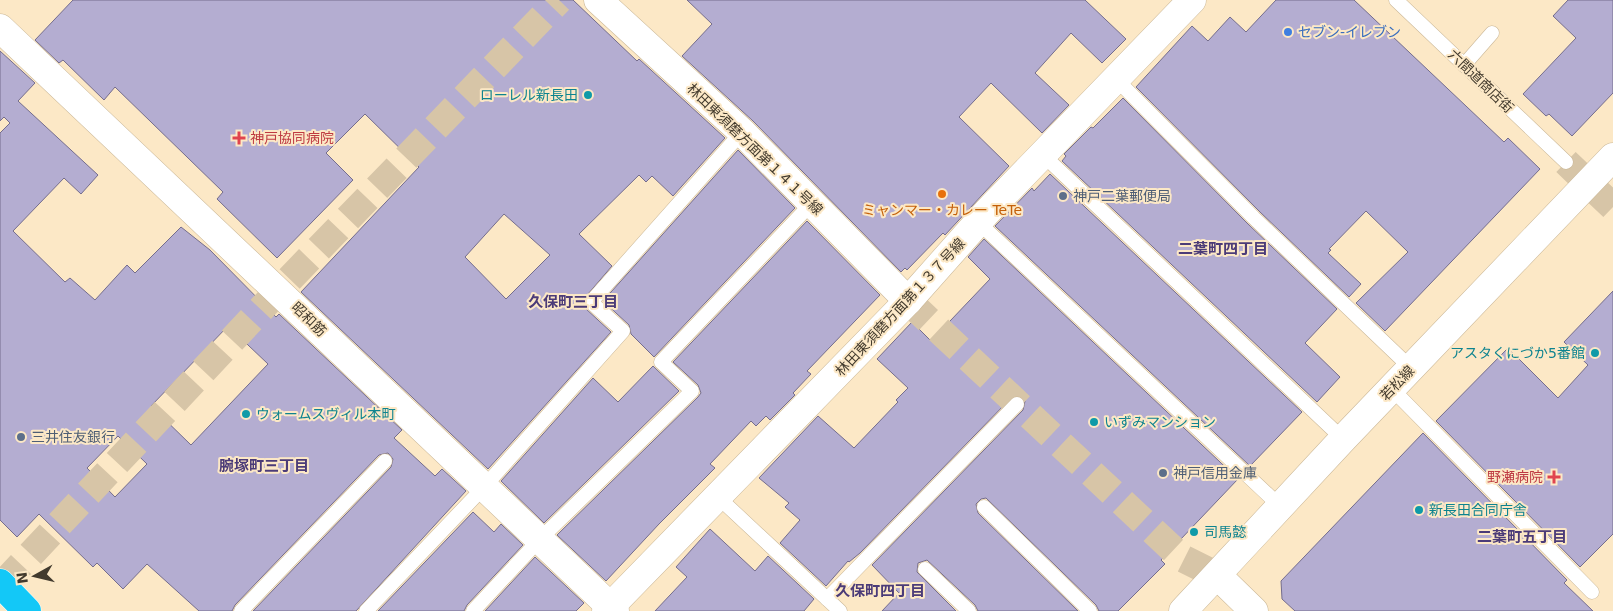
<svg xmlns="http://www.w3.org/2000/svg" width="1613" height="611" font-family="'DejaVu Sans','Noto Sans JP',sans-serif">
<rect width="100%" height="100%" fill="#fce8c6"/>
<g fill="#b4add1" stroke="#746d8d" fill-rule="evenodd">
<path d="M73,0H573L637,61L639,59L725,138L673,196L652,176L646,182L639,175L579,234L612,266L582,301L585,308L611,332L488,469L301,292L419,167L365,114L326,153L353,180L277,258L217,199L223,192L115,87L104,100L63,60L59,63L35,40ZM504,214L550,255L506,299L465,257Z"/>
<path d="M687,0H1085L1126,39L1102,63L1071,33L1035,73L1069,105L1042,133L991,83L959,117L1009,166L945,235L943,233L907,270L905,268L901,272L753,121L682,56L712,24Z"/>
<path d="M1276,0H1354L1504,142L1508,138L1540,169L1385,331L1356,303L1408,252L1366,211L1329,249L1331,250L1328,253L1361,284L1349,297L1260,212L1136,87L1192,26L1208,41L1230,17L1246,32Z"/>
<path d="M1568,0H1613V93L1572,136L1549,114L1546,116L1523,94L1576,38L1553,16Z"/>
<path d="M0,51L35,83L18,101L98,175L81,194L64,178L13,231L65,282L70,278L95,300L127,265L135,273L181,227L210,250L276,317L279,314L402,430L394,438L435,476L442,469L466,491L356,611H253L391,467L393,459L388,453L379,455L235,605L232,611H199L147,564L123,589L97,563L93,567L39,514L17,537L0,520V133L10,123L4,117L0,121ZM228,326L268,364L191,445L151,406ZM118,436L147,464L115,497L87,468Z"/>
<path d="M1123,98L1248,224L1337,309L1305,343L1340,377L1317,402L1062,161L1066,156L1064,154L1091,127L1093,128Z"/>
<path d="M738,150L795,208L654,357L631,334L629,325L603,301Z"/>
<path d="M1050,174L1302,412L1250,466L995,226L1032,188L1034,191Z"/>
<path d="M807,221L880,295L807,371L811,374L793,393L795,395L770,420L766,416L756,426L751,421L710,464L715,468L659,524L606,581L557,535L698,397L701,393L698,385L673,362Z"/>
<path d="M984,239L1238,479L1161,560L1165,564L1118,611H1099L1096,605L986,498L981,499L976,504L978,513L1078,611H978L975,605L927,560L918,563L917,572L956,611H882L899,593L872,565L1023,410L1025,401L1019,395L1011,398L860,553L849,562L848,561L826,586L780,543L800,520L785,507L789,503L759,478L818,416L854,448L898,402L896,400L908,388L877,359L912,322L931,341L990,279L968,257Z"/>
<path d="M1613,291V534L1580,567L1436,421L1508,348L1558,398L1588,365L1564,342Z"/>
<path d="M653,366L679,391L544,523L501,481L593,378L618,402Z"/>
<path d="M1423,433L1567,580L1564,583L1593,611H1295L1282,599L1281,581Z"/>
<path d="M473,512L494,532L501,524L523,545L467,605L464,611H378Z"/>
<path d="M710,529L755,571L768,556L814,599L804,611H655L687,577L676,567Z"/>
<path d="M535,557L584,603L576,611H485Z"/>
</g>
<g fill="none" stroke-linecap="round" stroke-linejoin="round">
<g stroke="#d7c5a7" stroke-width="28" stroke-dasharray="28 14" stroke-linecap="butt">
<path d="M1566,162L1613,207"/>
<path d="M908,301L1182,558L1218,576"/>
<path d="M2,585L279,290L559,0"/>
</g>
<defs>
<g id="lane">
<path d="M1396,0L1566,162"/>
<path d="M1464,65L1492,33"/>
<path d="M1116,79L1254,218L1411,368"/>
<path d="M1042,154L1343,439"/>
<path d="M978,222L1281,507"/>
<path d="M1391,388L1592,592"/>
<path d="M718,497L840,611"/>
<path d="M984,507L1090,611"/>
<path d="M925,569L969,611"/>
<path d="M827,599L1017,404"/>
<path d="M241,611L385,461"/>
<path d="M366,611L484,487L623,331L591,302L742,132"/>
<path d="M473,611L540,539L692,391L661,362L812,203"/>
</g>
<g id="street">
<path d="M598,0L742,132L908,301"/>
<path d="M0,28L615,611"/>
<path d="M1218,576L1254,611"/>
<path d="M606,611L908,301L987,212L1192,0"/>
</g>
<path id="secondary" d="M1183,611L1343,439L1613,157"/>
<path id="highway" d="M0,583L27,611"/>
</defs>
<use href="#lane" stroke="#cbb898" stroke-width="15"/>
<use href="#street" stroke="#cbb898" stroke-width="29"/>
<use href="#secondary" stroke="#cbb898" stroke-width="29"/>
<use href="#highway" stroke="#fff" stroke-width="29"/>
<use href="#lane" stroke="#fff" stroke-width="14"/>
<use href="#street" stroke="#fff" stroke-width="28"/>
<use href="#secondary" stroke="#fff" stroke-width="28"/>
<use href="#highway" stroke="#13c8f7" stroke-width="28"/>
</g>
<circle fill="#3f7fe0" stroke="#fce8c6" stroke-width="2" cx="1288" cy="32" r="5"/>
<g fill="#0f9aa8" stroke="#fce8c6" stroke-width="2">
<circle cx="588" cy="95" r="5"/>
<circle cx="1595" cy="353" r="5"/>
<circle cx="246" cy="414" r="5"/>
<circle cx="1094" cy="422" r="5"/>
<circle cx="1419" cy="510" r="5"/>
<circle cx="1194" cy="532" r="5"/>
</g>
<g fill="#e0444e" stroke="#fce8c6" stroke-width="2">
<path d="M236.5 130.5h5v5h5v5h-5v5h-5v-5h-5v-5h5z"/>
<path d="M1551.5 469.5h5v5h5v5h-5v5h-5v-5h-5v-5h5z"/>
</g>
<circle fill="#e8710a" stroke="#fce8c6" stroke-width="2" cx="942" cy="194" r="5"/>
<g fill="#5c6f8a" stroke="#fce8c6" stroke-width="2">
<circle cx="1063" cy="196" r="5"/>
<circle cx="21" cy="437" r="5"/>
<circle cx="1163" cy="473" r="5"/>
</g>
<g text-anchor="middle" stroke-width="4" stroke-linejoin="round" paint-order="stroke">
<g font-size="14" fill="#366cbe" stroke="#fce8c6" text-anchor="start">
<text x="1298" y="37">セブン-イレブン</text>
</g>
<g font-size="14" fill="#423a2d" stroke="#fce8c6">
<text transform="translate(1481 81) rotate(44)" y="5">六間道商店街</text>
<text transform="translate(755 149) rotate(44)" y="5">林田東須磨方面第１４１号線</text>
<text transform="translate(900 307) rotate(-47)" y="5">林田東須磨方面第１３７号線</text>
<text transform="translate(309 319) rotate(44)" y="5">昭和筋</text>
<text transform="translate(1397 383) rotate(-46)" y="5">若松線</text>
</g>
<g font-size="14" fill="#0d838f" stroke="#fce8c6" text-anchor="start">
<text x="578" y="100" text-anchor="end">ローレル新長田</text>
<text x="1585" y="358" text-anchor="end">アスタくにづか5番館</text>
<text x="256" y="419">ウォームスヴィル本町</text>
<text x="1104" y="427">いずみマンション</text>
<text x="1429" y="515">新長田合同庁舎</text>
<text x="1204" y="537">司馬懿</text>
</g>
<g font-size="14" fill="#be3a42" stroke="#fce8c6" text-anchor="start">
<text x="250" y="143">神戸協同病院</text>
<text x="1543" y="482" text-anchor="end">野瀬病院</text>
</g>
<g font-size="14" fill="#4e5e75" stroke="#fce8c6" text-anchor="start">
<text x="1073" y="201">神戸二葉郵便局</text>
<text x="31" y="442">三井住友銀行</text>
<text x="1173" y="478">神戸信用金庫</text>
</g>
<g font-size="14" fill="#c56008" stroke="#fce8c6">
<text x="942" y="215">ミャンマー・カレー TeTe</text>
</g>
<g font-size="15" font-weight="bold" fill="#4b3b78" stroke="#fce8c6">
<text x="1223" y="254">二葉町四丁目</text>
<text x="573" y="307">久保町三丁目</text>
<text x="264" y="471">腕塚町三丁目</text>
<text x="1522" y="542">二葉町五丁目</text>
<text x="880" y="596">久保町四丁目</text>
</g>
</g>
<g transform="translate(35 576) rotate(262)" stroke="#fce8c6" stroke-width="4" paint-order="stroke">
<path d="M0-4L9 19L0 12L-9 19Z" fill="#423a2d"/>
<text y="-8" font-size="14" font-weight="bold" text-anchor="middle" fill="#423a2d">N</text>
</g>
</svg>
